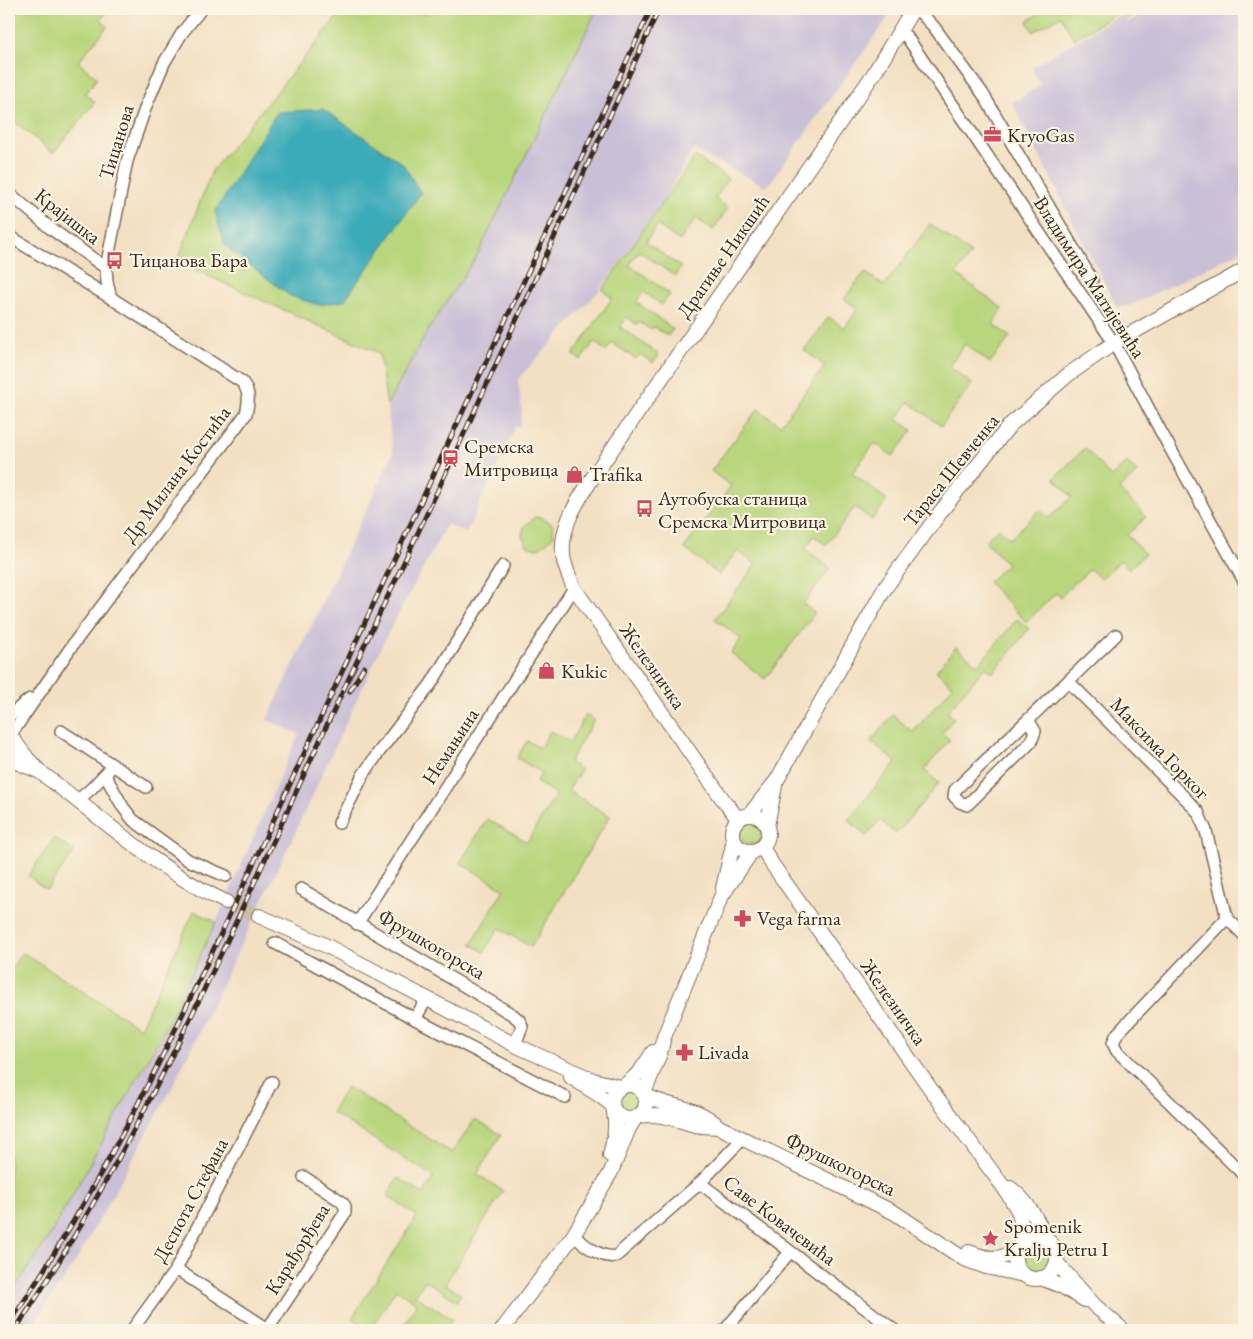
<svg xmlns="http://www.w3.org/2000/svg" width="1253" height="1339" font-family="'EB Garamond',serif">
<rect width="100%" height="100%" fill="#fcf5e5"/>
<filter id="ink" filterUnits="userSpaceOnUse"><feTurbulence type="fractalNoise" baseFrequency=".02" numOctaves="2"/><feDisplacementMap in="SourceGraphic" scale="10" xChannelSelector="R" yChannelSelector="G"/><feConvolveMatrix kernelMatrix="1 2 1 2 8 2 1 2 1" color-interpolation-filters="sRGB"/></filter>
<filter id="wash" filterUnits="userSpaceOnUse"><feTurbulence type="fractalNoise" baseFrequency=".0096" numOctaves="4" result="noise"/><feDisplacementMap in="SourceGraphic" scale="20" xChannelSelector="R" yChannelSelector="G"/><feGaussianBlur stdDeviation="1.12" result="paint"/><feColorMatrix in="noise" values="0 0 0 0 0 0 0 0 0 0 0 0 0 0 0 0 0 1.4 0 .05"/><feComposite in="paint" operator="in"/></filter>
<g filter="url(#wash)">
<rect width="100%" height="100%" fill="#f3e0c2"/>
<g fill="#c9bfd7">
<path d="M597,9H894L767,187L693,150L657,211L598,292L518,379L522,412L520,427L516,426L466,533L447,524L385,639L294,835L173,1086L79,1256L30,1330H9V1296L49,1237L167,1026L216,922L299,734L267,720L393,453L387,405L430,327L478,254Z"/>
<path d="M1149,9H1244V250L1129,306L1117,307L1012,103L1041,85L1031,68L1122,13L1128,22Z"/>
</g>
<g fill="#b8d67c" stroke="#7a804d">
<path d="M9,9H109L101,19L107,27L78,62L97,78L85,94L95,102L53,153L9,117Z"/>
<path d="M430,9H597L478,254L430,327L387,405L379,353L177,262L212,171L339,15L429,13Z"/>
<path d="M1038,9H1143L1127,18L1122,10L1074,39L1061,16L1033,32L1027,21L1040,13Z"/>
<path d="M695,156L728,179L715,199L728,208L713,230L696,218L680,241L657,225L646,242L681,267L675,276L639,251L629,265L670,294L662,305L644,292L636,302L673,329L668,336L654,327L651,330L639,322L637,325L627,317L620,327L659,355L653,363L640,354L636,359L612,343L606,351L594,342L581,360L573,355L612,298L602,290Z"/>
<path d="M930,224L971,254L956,274L1003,309L993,324L1010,337L990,363L965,344L949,366L972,384L941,426L909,402L897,419L912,430L893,456L875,443L852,473L887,500L872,520L855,507L826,545L814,536L805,549L830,568L803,604L815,613L765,679L731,653L741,639L715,619L756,564L737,551L719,575L684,548L731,486L711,471L758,409L780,425L825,366L804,350L829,317L844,328L858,309L844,299L865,272L884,286Z"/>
<path d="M1085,448L1111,477L1127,462L1137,473L1119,489L1146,517L1127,535L1145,554L1129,569L1121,560L1101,579L1090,569L1060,597L1056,593L1026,622L988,582L1007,564L985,541L999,528L1010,539L1040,510L1049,518L1072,497L1054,478Z"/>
<path d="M535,517L542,518L552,524L554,536C544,544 539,553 526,545L522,535L524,526Z"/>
<path d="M1017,619L1029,629L993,673L985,667L947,712L954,718L942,733L950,740L924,770L939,783L896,834L880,820L866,836L848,820L896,762L871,741L893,715L913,732L953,686L936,671L956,647L978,665Z"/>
<path d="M586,715L594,720L569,762L581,770L568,791L610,816L531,947L499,928L484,952L471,944L504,889L460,863L487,819L527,842L556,794L536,782L542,773L517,758L527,741L540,748L550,731L570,742Z"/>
<circle cx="750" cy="833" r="11"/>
<path d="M54,838L74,852L47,890L28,876Z"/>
<path d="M194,911L216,922L167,1025L49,1237L9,1296V974L22,952L140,1028Z"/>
<path d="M347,1087L452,1153L475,1119L501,1135L477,1174L503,1191L445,1284L461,1294L457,1301L425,1280L415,1296L452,1319L445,1330H408L403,1327L417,1303L396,1289L370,1330H354L359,1323L352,1318L417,1216L387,1196L398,1178L423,1194L434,1177L331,1112Z"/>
<circle cx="628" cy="1102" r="11"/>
<circle cx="1036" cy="1257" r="14"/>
</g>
<path fill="#3baab9" stroke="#3b6a6c" d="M323,109L403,164L421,193L344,301L318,305L290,296L225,246L215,212L277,112Z"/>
</g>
<g filter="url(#ink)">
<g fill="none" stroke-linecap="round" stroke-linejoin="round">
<path stroke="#cebca1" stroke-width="14" stroke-dasharray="14 7" stroke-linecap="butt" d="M226,902L259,916"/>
<defs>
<g id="minor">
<path d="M917,9L934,27L983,94L1092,280"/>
<path d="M900,32L907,37L1114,343L1160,430L1244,581"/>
<path d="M9,193L50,228L106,268"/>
<path d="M9,236L111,298L242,382C250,392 249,401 246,414L74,643L12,733"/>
<path d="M111,298L107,282L106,268L127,161L146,106L164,63L182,33L201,9"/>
<path d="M1068,681L1186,799L1198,812L1206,831L1227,918L1117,1034L1113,1043L1117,1051L1244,1175"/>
<path d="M9,716L30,699"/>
<path d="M1028,720L1035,731L1031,742L967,805L960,802L954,796L955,790L1116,635"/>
<path d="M61,731L146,787"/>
<path d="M105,775L123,807L133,820L188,860L226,876"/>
<path d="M78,800L91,789L109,770"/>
<path d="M339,823L363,775L379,752L431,684L503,566"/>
<path d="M301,889L513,1015L519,1020L522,1026L515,1045"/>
<path d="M1227,918L1244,935"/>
<path d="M357,924L574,588"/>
<path d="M275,943L415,1019L565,1097"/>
<path d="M415,1019L427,998"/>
<path d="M700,1183L894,1330"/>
<path d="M573,1236C585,1244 600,1259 616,1256L700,1183L743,1138"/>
<path d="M176,1269L268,1329"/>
<path d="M132,1330L176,1269L272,1082"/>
<path d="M267,1330L345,1213V1206L341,1201L304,1177"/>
<path d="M725,1330L790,1252"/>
</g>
<g id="tertiary">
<path d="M12,738L27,758L40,772C101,817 157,870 226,902"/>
<path d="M9,759L36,770"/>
<path d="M749,815L777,780L885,588L942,510L1010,425L1069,374L1114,343L1244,270"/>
<circle cx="750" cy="833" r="18"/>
<path d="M739,820L724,801L574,588C570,578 564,567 563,555C560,523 581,496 597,471L873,75L913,9"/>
<path d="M767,826L775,786"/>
<path d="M762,847L772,864L932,1091L1005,1189L1019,1212L1022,1227L1020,1245"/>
<path d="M723,888L734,840"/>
<path d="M259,916L327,946L515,1045L593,1080L620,1087"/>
<path d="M571,1077L599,1095L612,1105"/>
<path d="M626,1084C639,1075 645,1065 653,1052"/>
<circle cx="629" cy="1102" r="17"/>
<path d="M644,1093L659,1056L664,1037L721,897L752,851"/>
<path d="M645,1095C669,1109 696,1104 719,1127L895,1213L964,1259L986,1267L1024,1275"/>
<path d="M639,1116C661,1112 675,1120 695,1125C703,1127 711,1126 719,1127"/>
<path d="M610,1155C614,1140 617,1127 614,1112"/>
<path d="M1010,1188C1027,1200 1038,1220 1046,1239"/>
<circle cx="1036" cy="1258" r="21"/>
<path d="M969,1252C987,1259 1001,1262 1017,1249"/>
<path d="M1057,1263L1094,1305L1123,1330"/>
<path d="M1041,1278L1061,1286L1085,1300"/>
<path d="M502,1330L573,1236L611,1172L629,1128L636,1117"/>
</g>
</defs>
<use href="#minor" stroke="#7b6a57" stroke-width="14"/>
<use href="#tertiary" stroke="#7b6a57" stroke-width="16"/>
<use href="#minor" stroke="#fff" stroke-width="11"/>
<use href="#tertiary" stroke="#fff" stroke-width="14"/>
<defs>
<g id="rail">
<path d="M350,691L364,667"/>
<path d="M9,1324C131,1143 217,941 309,743C422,498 537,253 651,9"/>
<path d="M15,1330C136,1150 223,950 314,753C358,657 405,562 449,466C520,314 589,161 659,9"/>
</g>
</defs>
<use href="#rail" stroke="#3b2a1e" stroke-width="5"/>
<use href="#rail" stroke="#fcf5e5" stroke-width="3" stroke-dasharray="9" stroke-linecap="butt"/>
</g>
</g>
<defs>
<symbol id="office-bare" viewBox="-9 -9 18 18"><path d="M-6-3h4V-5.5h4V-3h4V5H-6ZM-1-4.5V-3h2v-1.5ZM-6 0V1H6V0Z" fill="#d1495b" stroke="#fcf5e5" stroke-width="2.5" paint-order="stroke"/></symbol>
<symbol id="bus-bare" viewBox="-9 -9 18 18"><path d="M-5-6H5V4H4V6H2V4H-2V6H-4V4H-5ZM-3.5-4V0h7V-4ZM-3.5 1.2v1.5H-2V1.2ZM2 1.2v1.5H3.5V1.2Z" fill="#d1495b" stroke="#fcf5e5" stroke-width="2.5" paint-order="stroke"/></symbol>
<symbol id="station-bare" viewBox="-9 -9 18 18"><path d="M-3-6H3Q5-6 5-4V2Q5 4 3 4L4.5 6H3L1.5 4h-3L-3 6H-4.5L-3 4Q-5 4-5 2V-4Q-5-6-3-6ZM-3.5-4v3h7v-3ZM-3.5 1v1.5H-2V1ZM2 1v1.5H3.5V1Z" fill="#d1495b" stroke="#fcf5e5" stroke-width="2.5" paint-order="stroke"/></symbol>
<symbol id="shop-bare" viewBox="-9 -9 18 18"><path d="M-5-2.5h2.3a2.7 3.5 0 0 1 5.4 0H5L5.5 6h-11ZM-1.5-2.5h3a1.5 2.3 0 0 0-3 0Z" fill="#d1495b" stroke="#fcf5e5" stroke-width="2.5" paint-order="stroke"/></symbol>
<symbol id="pharmacy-bare" viewBox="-9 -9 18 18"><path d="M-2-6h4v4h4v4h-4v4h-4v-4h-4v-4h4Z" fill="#d1495b" stroke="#fcf5e5" stroke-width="2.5" paint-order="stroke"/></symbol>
<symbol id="sight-bare" viewBox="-9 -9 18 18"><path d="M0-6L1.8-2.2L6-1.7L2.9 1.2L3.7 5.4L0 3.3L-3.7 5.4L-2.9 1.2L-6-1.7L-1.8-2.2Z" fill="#d1495b" stroke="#fcf5e5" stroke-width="2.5" paint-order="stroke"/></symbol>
</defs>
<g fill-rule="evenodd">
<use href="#office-bare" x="980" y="122" width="25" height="25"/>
<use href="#bus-bare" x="102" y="248" width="25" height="25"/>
<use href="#station-bare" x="438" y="446" width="25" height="25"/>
<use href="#shop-bare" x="562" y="462" width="25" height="25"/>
<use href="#bus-bare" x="632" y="496" width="25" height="25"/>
<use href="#shop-bare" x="534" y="658" width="25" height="25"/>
<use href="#pharmacy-bare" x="730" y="906" width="25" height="25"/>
<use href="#pharmacy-bare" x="672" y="1040" width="25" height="25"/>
<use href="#sight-bare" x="978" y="1226" width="25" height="25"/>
</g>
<g text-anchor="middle" stroke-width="4.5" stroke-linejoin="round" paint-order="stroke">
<g font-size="20" fill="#3b2a1e" stroke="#fcf5e5" text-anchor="start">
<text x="1007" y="142">KryoGas</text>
<text x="129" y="267">Тицанова Бара</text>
<text x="464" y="453">Сремска<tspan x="464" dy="23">Митровица</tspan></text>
<text x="589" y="481">Trafika</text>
<text x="658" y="505">Аутобуска станица<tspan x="658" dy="23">Сремска Митровица</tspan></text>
<text x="561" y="678">Kukic</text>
<text x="757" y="925">Vega farma</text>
<text x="698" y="1059">Livada</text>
<text x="1004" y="1233">Spomenik<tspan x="1004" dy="23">Kralju Petru I</tspan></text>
</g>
<g font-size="20" fill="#3b2a1e" stroke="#fcf5e5">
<text transform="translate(116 142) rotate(-73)" y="7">Тицанова</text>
<text transform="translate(68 216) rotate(38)" y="7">Крајишка</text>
<text transform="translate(723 256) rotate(-55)" y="7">Драгиње Никшић</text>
<text transform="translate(1090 277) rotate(57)" y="7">Владимира Матијевића</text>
<text transform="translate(951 470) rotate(-51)" y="7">Тараса Шевченка</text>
<text transform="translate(176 474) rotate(-53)" y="7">Др Милана Костића</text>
<text transform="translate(653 666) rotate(55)" y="7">Железничка</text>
<text transform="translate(450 746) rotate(-57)" y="7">Немањина</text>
<text transform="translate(1160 748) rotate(46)" y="7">Максима Горког</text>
<text transform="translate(432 944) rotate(30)" y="7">Фрушкогорска</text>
<text transform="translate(894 1002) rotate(55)" y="7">Железничка</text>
<text transform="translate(841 1164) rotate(26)" y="7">Фрушкогорска</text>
<text transform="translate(190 1200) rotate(-62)" y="7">Деспота Стефана</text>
<text transform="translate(780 1220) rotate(37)" y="7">Саве Ковачевића</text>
<text transform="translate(297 1249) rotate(-58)" y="7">Карађорђева</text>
</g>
</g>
<rect width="1253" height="1339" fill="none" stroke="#fcf5e5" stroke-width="30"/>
</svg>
